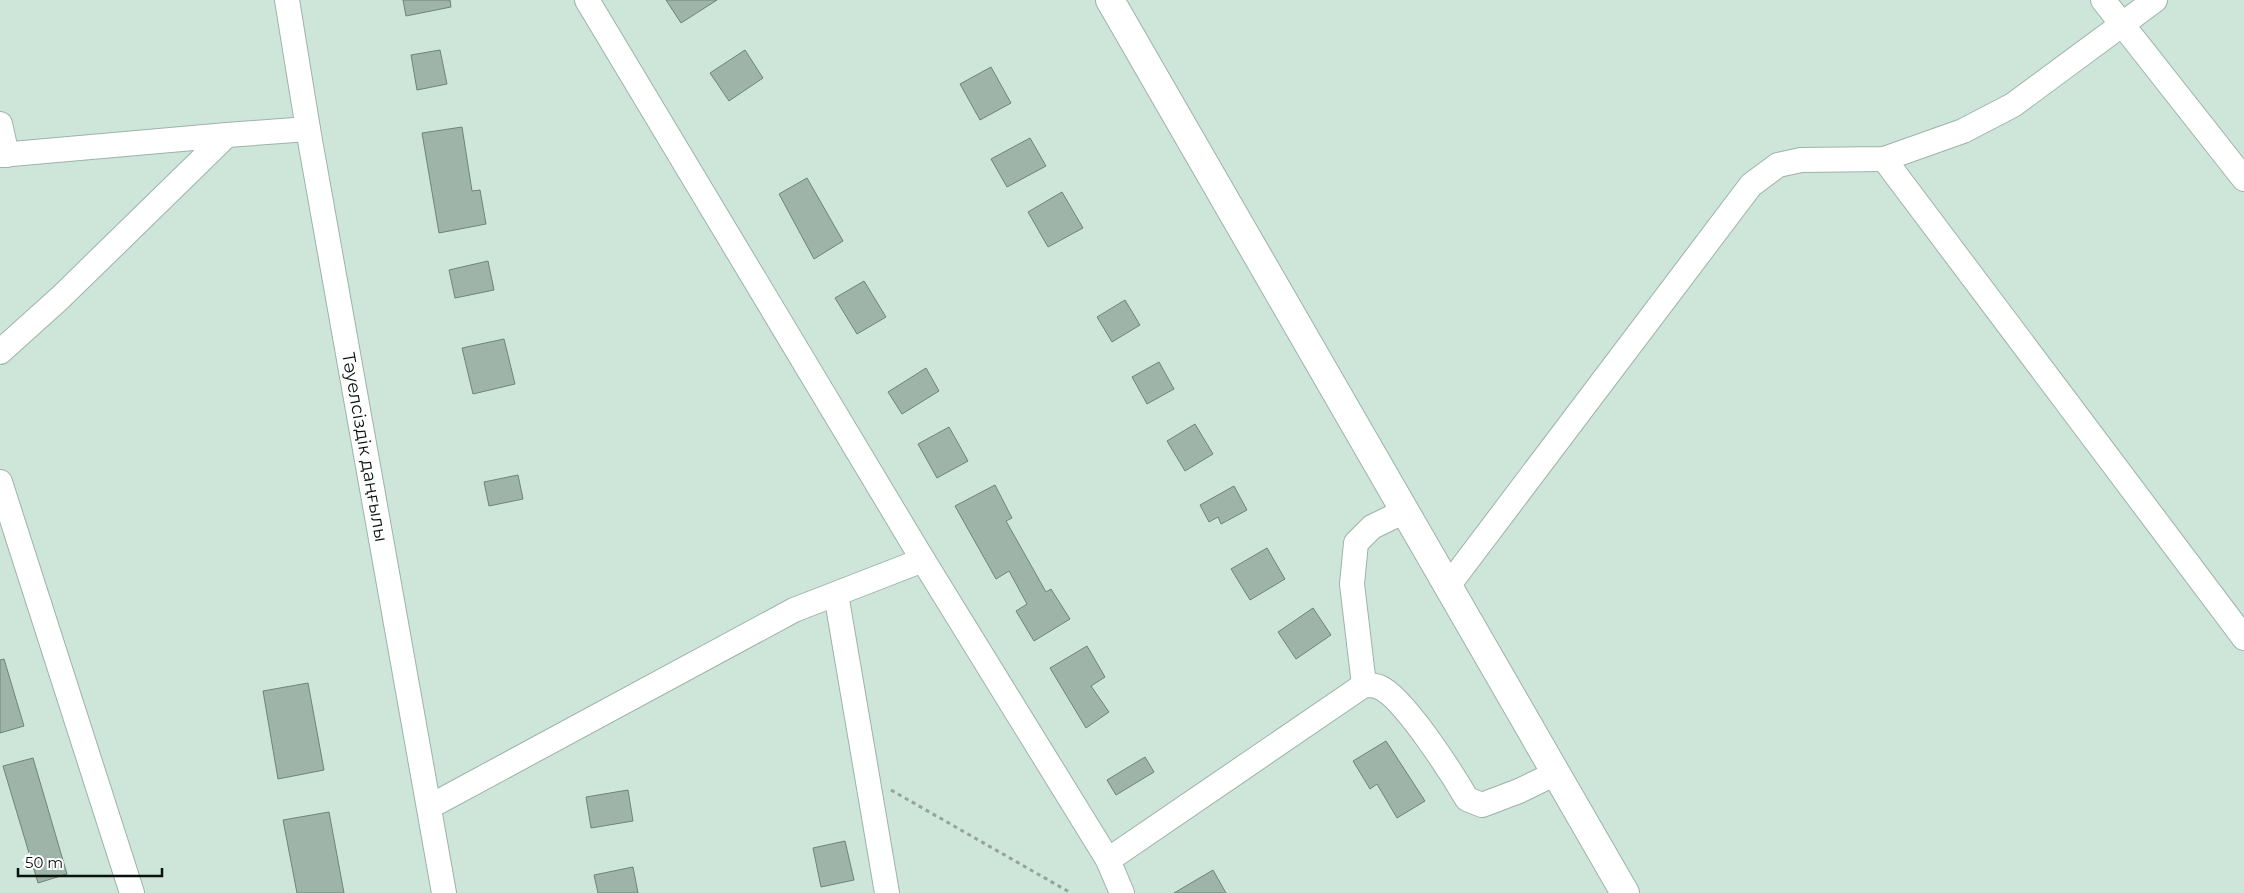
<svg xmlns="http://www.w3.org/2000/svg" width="2244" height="893" font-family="Montserrat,sans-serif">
<rect width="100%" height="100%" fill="#cee5da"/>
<g fill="#9eb4a9" stroke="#6e8379">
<path d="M403,0H450L451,7L406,16Z"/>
<path d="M666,0H717L681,23Z"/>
<path d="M440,50L447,84L417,90L411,55Z"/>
<path d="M745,50L763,78L729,101L710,73Z"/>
<path d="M991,67L1011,103L980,120L960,84Z"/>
<path d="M462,127L472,191L480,190L486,224L439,233L422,133Z"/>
<path d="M1030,138L1046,166L1007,187L991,159Z"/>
<path d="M807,178L843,241L814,259L779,194Z"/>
<path d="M1062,192L1083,228L1048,247L1028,212Z"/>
<path d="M488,261L494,290L455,298L449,270Z"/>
<path d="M864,281L886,317L857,334L835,298Z"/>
<path d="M1125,300L1140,325L1112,342L1097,317Z"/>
<path d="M504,339L515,384L473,394L462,348Z"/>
<path d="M1159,362L1174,389L1147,404L1132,377Z"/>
<path d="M926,368L939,391L902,414L888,392Z"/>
<path d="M1195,424L1213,454L1185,471L1167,441Z"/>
<path d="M949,427L968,461L937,478L918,444Z"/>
<path d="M518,475L523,499L489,506L484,482Z"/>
<path d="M995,485L1012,518L1006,521L1046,592L1051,589L1070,619L1034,641L1016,611L1027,604L1009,571L996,579L955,506Z"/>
<path d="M1234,486L1247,510L1221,524L1218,517L1209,522L1200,505Z"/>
<path d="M1267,548L1285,579L1250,600L1231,569Z"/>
<path d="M1313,608L1331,635L1296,659L1278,632Z"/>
<path d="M1087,646L1105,677L1091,686L1109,712L1086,728L1050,668Z"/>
<path d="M4,659L24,726L0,733V660Z"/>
<path d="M308,683L324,770L278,779L263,691Z"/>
<path d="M1386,741L1425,801L1397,818L1377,784L1370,789L1353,761Z"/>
<path d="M1145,757L1154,772L1116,795L1107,780Z"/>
<path d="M33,758L67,874L38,883L3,766Z"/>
<path d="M628,790L633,821L591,828L586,797Z"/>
<path d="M329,812L344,893H297L283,820Z"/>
<path d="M845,841L854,880L821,887L813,848Z"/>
<path d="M633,867L638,893H598L594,875Z"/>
<path d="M1213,870L1226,893H1174Z"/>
</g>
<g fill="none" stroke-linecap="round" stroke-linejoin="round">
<defs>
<g id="minor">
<path id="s1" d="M287,0L308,129L444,893"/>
<path d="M587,0L923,560L1108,860L1122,893"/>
<path d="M2103,0L2244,179"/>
<path d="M0,124L7,155"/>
<path d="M0,155L227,135"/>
<path d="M1884,159L2244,638"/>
<path d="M0,352L60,298L227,135L308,129"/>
<path d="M0,482L132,893"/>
<path d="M1448,586L1751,185L1778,165L1801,160L1884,159L1963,131L2013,105L2155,0"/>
<path d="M836,594L887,893"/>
<path d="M1364,685L1352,584L1356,543L1372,527L1405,511"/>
<path d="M429,807L794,610L923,560"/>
<path d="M1108,860L1364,685C1369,685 1375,685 1379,687C1403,696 1453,775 1467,799L1482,805L1519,791L1556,773"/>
</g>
<path id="major" d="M1110,0L1625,893"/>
</defs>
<use href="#minor" stroke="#9db3a9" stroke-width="26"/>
<use href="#major" stroke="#9db3a9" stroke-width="30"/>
<path stroke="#92a49b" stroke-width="3" stroke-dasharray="4 4" stroke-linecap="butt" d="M891,790L1071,893"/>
<use href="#minor" stroke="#fff" stroke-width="24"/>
<use href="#major" stroke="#fff" stroke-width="28"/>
</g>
<g text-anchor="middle" stroke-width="4.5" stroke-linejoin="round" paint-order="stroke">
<g font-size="18" fill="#0a120e" stroke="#fff">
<text dy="6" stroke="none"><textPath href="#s1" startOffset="454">Тәуелсіздік даңғылы</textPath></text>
</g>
</g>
<path d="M18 868v8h144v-8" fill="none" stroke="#0a120e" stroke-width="2.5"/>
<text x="25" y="868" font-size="15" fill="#0a120e" stroke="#ffffff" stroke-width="4" paint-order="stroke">50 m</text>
</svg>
